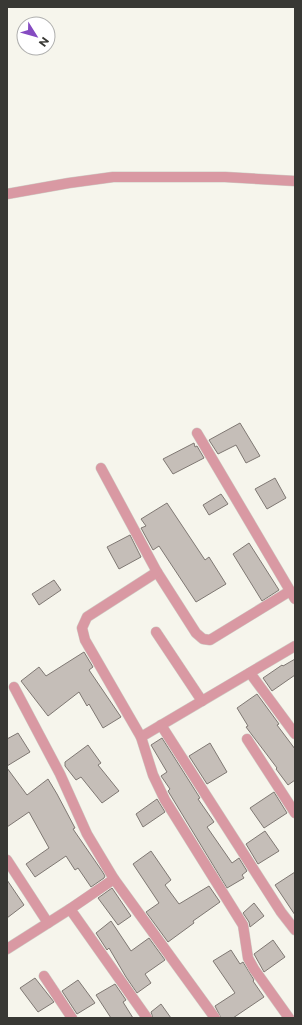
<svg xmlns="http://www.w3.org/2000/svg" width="302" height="1025" font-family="Montserrat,sans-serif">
<rect width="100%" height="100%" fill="#f6f5ec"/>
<g fill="#c5beb8" stroke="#7f7873">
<path d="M240,423L260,456L246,463L236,445L218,454L209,440Z"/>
<path d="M194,443L195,447L197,446L204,458L173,474L163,459Z"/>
<path d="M275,478L286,498L267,509L255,489Z"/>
<path d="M221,494L228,504L209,515L203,505Z"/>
<path d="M167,503L205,560L209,557L226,584L196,602L159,546L153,550L141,528L146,526L141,519Z"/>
<path d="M130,535L141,557L119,569L107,547Z"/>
<path d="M249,543L279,590L262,601L233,554Z"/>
<path d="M54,580L61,590L39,605L32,594Z"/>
<path d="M84,652L93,667L89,670L121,717L103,728L89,704L87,706L79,692L48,716L21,681L39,667L46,676Z"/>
<path d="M295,659V675L272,691L263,678L282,665L283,666Z"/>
<path d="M257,694L279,724L277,725L295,749V780L288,785L276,769L277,768L246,727L248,726L237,708Z"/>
<path d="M18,733L30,752L7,766V739Z"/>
<path d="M162,738L200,798L198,799L214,822L207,827L232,863L239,858L247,871L242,875L244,878L227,888L168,791L170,789L161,776L167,772L151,745Z"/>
<path d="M210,743L227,772L207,784L189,756Z"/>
<path d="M88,745L101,763L98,765L119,791L102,803L81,777L76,780L65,766V762Z"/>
<path d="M7,768L27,795L48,779L57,794L75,828L73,829L102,871L105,876L104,878L91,887L78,868L75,870L66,856L35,877L26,864L49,848L29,812L7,827Z"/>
<path d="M274,792L287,813L264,828L250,808Z"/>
<path d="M157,799L165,812L143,827L136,814Z"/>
<path d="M265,831L279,851L258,864L246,844Z"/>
<path d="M151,851L171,880L165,885L179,904L209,886L220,902L193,921L194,923L168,942L146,912L159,903L133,864Z"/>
<path d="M295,872V915L275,885Z"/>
<path d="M7,880L24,905L7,918Z"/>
<path d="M112,888L131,916L118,925L98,898Z"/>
<path d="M254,903L264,916L250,927L249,922L243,913Z"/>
<path d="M111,921L131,951L149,938L165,960L145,974L151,983L137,993L126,977L109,948L107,950L96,933Z"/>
<path d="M273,940L285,957L264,972L254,954Z"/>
<path d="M231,950L240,964L243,962L254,980L253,981L264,997L233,1018H221L215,1006L235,993L213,961Z"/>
<path d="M35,978L54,1002L38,1012L20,988Z"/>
<path d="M78,980L95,1003L77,1014L62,991Z"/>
<path d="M115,984L126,1000L123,1002L133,1018H111L96,995Z"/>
<path d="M161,1004L171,1018H153L151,1012Z"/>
</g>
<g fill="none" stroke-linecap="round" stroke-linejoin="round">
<defs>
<g id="minor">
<path d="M7,194L69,183L113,177H225L295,181"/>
<path d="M197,433L295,599"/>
<path d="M101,468L157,572L196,633L203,639L210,640L290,591"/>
<path d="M157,572L87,617L82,628L85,640L141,737L153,775L165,800L243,925L248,958L254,969L289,1018"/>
<path d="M156,632L202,701"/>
<path d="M250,673L295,734"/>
<path d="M14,687L60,774L87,834L114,879L215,1018"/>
<path d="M161,725L281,912L295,930"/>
<path d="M141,737L295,646"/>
<path d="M247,739L295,813"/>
<path d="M7,860L48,923"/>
<path d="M70,909L147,1018"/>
<path d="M7,949L70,909L114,879"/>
<path d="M44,976L72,1018"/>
</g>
</defs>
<use href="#minor" stroke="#d0cfc7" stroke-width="11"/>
<use href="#minor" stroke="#d999a3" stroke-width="10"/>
</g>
<rect width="302" height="1025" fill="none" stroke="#383834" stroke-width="16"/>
<g transform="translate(36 36) rotate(127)"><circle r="19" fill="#ffffff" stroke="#afafae"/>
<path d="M0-3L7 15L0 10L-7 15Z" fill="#854bc1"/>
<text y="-6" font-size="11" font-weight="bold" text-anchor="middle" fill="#383834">N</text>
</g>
</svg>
